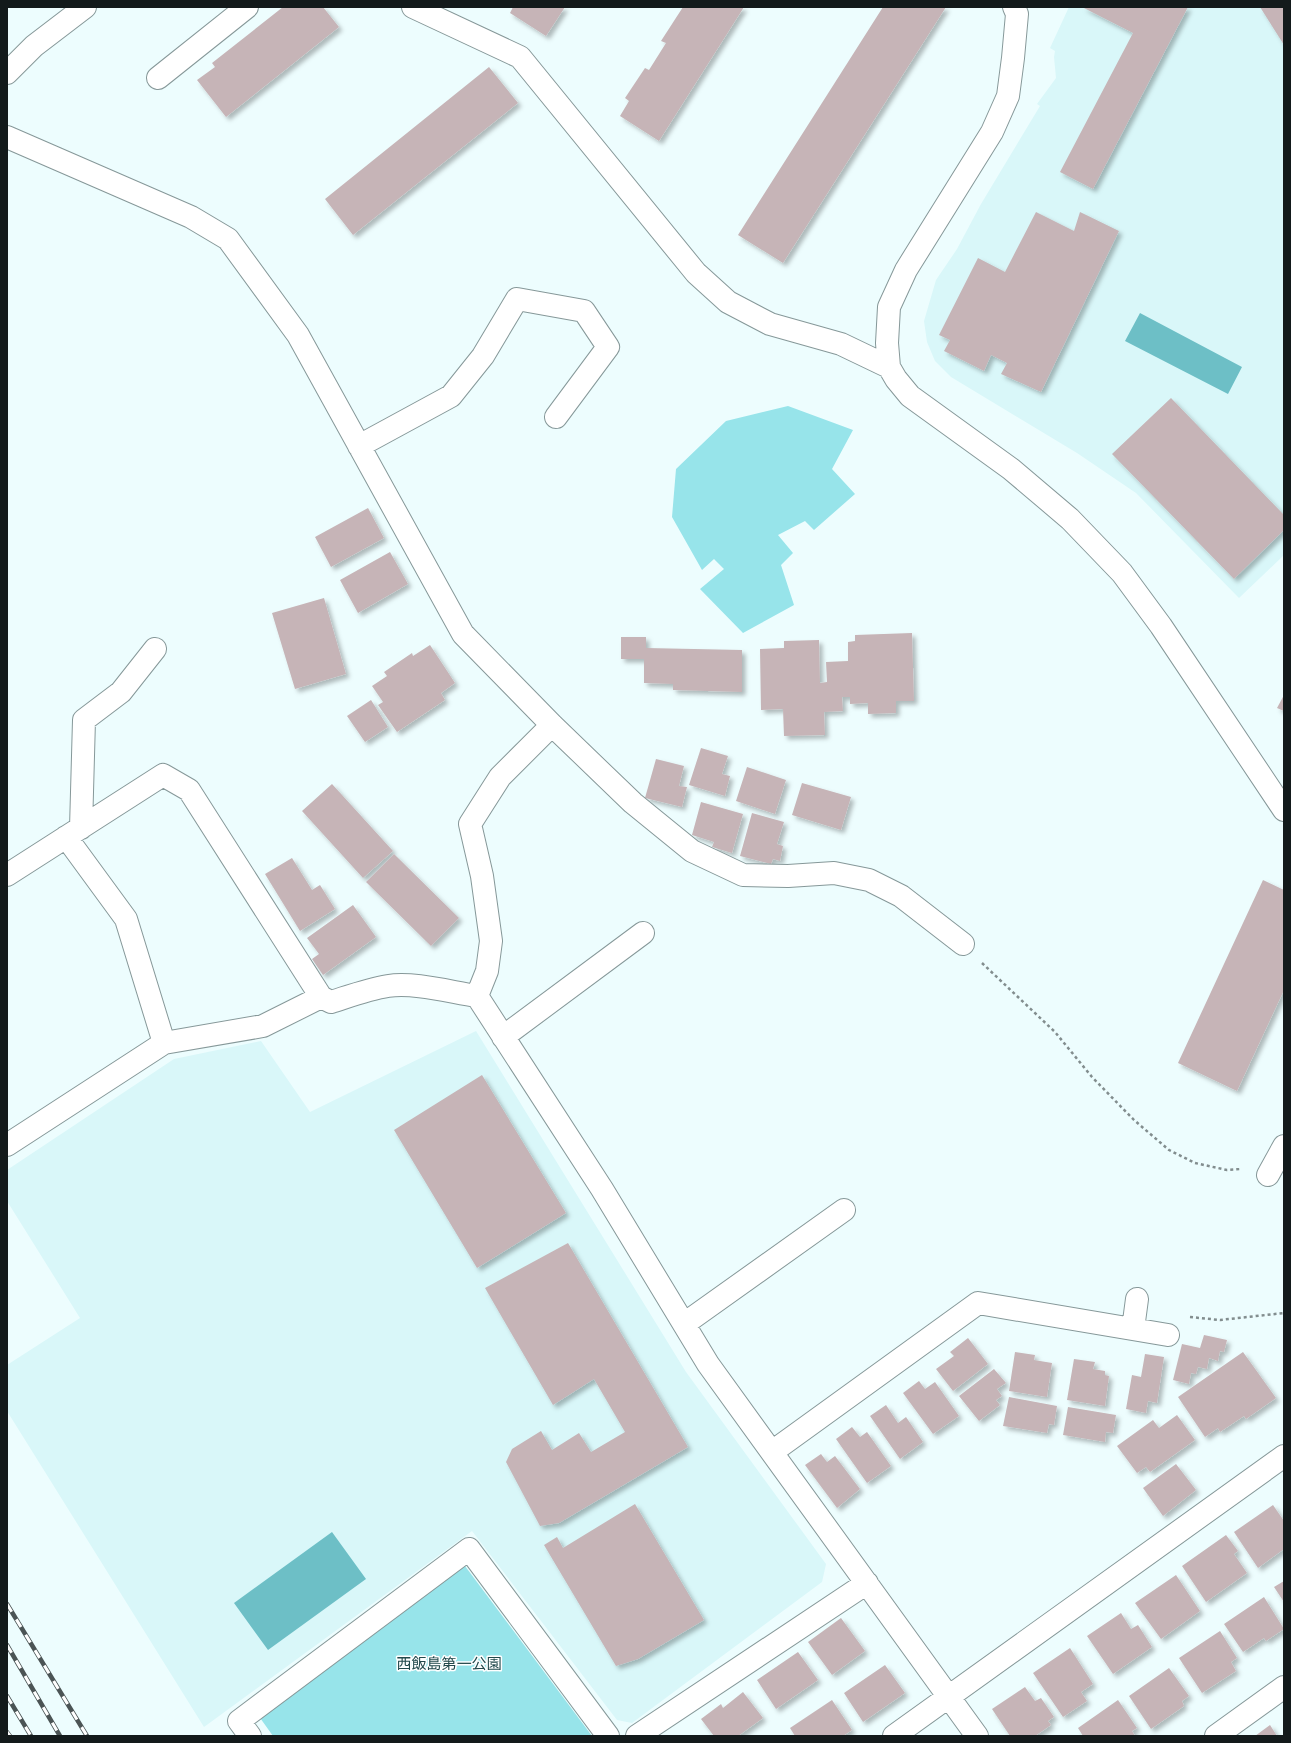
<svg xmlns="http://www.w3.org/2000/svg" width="1291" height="1743" font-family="'Exo 2','Noto Sans JP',sans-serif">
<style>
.built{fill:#d9f7f9}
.green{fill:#97e4ea}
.water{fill:#6dbfc6}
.building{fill:#c6b4b7;filter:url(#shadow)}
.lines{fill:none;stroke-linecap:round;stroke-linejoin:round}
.minor-casing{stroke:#869899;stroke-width:24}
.path{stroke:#828d8e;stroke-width:2.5;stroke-dasharray:3 3;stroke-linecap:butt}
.minor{stroke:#fff;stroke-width:22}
.rail-casing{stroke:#4b5455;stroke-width:4.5}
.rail{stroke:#fff;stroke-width:3;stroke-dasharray:9;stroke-linecap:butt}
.labels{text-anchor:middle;stroke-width:3;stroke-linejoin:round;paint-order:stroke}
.park-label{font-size:15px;fill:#22494c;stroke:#fff}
</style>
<defs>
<filter id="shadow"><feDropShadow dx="3.5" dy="3.5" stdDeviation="2" flood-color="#0004"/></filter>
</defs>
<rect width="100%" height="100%" fill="#edfdfe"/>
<path class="built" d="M1069,7H1284V555L1239,598L1136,493L1077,453L951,377L935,361L927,342L924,321L936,280L957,249L981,204L1040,106L1037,104L1056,78L1054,57L1055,51L1050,48Z
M476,1031L686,1372L826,1564L822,1582L632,1723L617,1720L472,1531L204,1727L7,1411V1365L80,1318L7,1201V1170L174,1059L261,1041L310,1112Z"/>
<path class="green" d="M788,406L853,430L832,469L855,494L814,530L805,521L778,535L793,553L781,565L794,605L743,633L700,589L724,569L714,559L702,570L672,517L676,469L726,421Z
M465,1566L592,1736H273L258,1715Z"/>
<path class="water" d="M1140,313L1242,367L1228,394L1125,341Z
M332,1532L366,1579L268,1650L234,1603Z"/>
<path class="building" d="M283,7H323L339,27L226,117L197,80L215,67L212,63Z
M513,7H565L546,36L510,13Z
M683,7H744L659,141L620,116L629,101L625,98L645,68L649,70L666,43L661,41Z
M883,7H946L783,263L738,235Z
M1082,7H1188L1093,189L1060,172L1133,33Z
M1260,7H1284V45Z
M489,67L518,103L353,235L325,199Z
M1036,212L1074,231L1080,212L1119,231L1041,392L1001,374L1007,363L991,355L984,371L944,351L950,340L939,335L978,258L1005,272Z
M1171,398L1284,515V530L1234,579L1112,454Z
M368,508L384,538L331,567L315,537Z
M390,552L408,584L358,613L340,580Z
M324,598L346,674L295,689L272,613Z
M912,633L914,701H896V713L868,714V703L850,704V697H842L843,711L824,712L825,735L784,736L783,709L761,710L760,649L784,648V641L819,640L820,683L827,682L826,662L848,661V642L855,641V635Z
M621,637H646V648L742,650V692L673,690V684L644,683V659H621Z
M430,645L455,683L441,693L445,700L397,732L378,705L383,702L372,686L387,676L384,672L412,653L413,656Z
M1284,695V711L1277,708Z
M371,700L388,727L365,742L347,716Z
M701,748L728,756L722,774L730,776L725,796L689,785Z
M656,759L684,766L679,786L687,787L682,807L645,798Z
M747,767L786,780L775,814L736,801Z
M802,783L851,797L841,830L792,815Z
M332,784L393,851L363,878L302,811Z
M701,802L743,814L732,853L712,847L714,842L692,835Z
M752,813L784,822L777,844L783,846L780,861L773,859L771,864L740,856Z
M394,854L459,918L431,946L366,882Z
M292,858L312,890L320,885L335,909L300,931L265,874Z
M1263,880L1284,890V990L1237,1091L1178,1063Z
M353,905L376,937L323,975L312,959L319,954L307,938Z
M482,1075L566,1213L477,1268L394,1130Z
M568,1243L688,1447L559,1523L540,1526L506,1462L512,1449L541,1431L552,1450L579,1433L591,1452L625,1432L594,1379L553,1405L485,1288Z
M1204,1335L1227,1340L1224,1352L1220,1351L1218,1361L1209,1358L1207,1369L1198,1367L1196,1374L1191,1373L1189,1384L1173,1380L1182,1344L1200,1348Z
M968,1338L988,1364L953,1391L936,1369L954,1356L950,1352Z
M1015,1352L1035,1355L1034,1360L1052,1363L1047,1397L1009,1391Z
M1243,1352L1276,1398L1246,1419L1244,1416L1220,1432L1218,1428L1205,1437L1178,1397Z
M1145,1354L1164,1357L1157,1403L1148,1401L1146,1413L1126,1409L1132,1375L1141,1377Z
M1074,1359L1095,1362L1093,1369L1105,1371V1375L1109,1376L1105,1406L1067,1400Z
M994,1369L1006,1383L997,1389L1002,1396L996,1400L1000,1405L979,1421L959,1396Z
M919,1381L925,1389L935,1382L959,1416L933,1434L903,1393Z
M1009,1397L1057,1406L1054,1425L1049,1424L1047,1433L1003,1426Z
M886,1405L898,1423L906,1417L923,1442L900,1459L870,1416Z
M1068,1407L1116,1415L1113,1433L1106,1432L1105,1442L1063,1435Z
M1177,1415L1195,1440L1150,1472L1146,1467L1137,1473L1117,1446L1153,1420L1159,1428Z
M852,1427L860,1437L867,1432L891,1466L867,1483L836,1439Z
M821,1454L827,1462L835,1456L860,1489L837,1508L805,1465Z
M1176,1464L1196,1490L1163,1516L1143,1488Z
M635,1504L704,1620L638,1659L616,1666L544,1545L557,1537L563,1548Z
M1273,1505L1284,1521V1549L1258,1568L1234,1532Z
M1226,1535L1238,1551L1234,1554L1247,1573L1206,1602L1182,1566Z
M1176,1575L1200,1611L1161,1639L1135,1603Z
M1284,1581V1602L1274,1587Z
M1264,1597L1284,1629L1266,1641L1264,1638L1243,1652L1224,1624Z
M1121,1613L1131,1629L1138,1625L1152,1647L1113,1674L1087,1636Z
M841,1618L865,1651L832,1675L808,1642Z
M1220,1631L1237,1658L1231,1662L1236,1671L1202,1693L1179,1658Z
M1070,1648L1093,1684L1081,1692L1087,1701L1063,1717L1033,1673Z
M798,1652L818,1680L776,1709L757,1680Z
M885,1665L905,1693L863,1722L844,1693Z
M1169,1668L1189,1696L1182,1701L1184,1706L1151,1729L1129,1696Z
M1025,1687L1035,1701L1041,1698L1054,1717L1048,1721L1051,1725L1035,1736H1010L992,1709Z
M743,1692L763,1718L738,1736H714L701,1719L721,1704L723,1708Z
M832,1700L852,1730L843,1736H795L790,1728Z
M1118,1700L1137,1728L1132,1731L1135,1736H1083L1078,1728Z
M1270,1725L1277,1736H1255Z"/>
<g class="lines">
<defs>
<path id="minor" d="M413,7L520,57L696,273L728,302L770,324L841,344L889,367
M1014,7L1017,14L1013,58L1008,96L992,132L906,270L889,307L887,343L889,367L896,379L910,396L1011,469L1070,519L1122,573L1161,626L1284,810
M7,73L34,46L85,7
M158,78L247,7
M7,137L191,217L228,239L298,335L463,634L552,725L633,803L692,851L743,875L788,876L834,873L869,880L901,896L963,944
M359,446L451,396L483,356L517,299L584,311L608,347L556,417
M81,828L84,720L121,692L155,649
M66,837L126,919L164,1043
M7,875L163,775L189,790L321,997L331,1002C350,996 369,989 388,986C414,982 450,992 477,996L602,1189L708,1364L977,1736
M477,996L487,971L491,941L482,876L470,824L500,777L552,725
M503,1037L643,933
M7,1145L164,1043L263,1026L321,997
M1268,1175L1284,1146
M684,1324L844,1210
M1133,1329L1137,1299
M772,1452L978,1303L1168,1335
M250,1736L239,1721L469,1549L608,1736
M637,1736L867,1583
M894,1736L1284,1456
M1216,1736L1284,1687"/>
</defs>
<use href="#minor" class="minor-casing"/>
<path class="path" d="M982,963L1055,1032L1092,1077L1134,1120L1169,1150L1195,1163L1227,1170L1241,1169
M1190,1317L1220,1320L1284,1313"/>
<use href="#minor" class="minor"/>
<defs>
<path id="rail" d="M7,1604L87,1736
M7,1645L60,1736
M7,1696L31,1736
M7,1732L10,1736"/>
</defs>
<use href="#rail" class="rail-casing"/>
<use href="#rail" class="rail"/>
</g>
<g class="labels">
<g class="park-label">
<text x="449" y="1669">西飯島第一公園</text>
</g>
</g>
<rect width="1291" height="1743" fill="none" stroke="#131a1b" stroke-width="16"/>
</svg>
